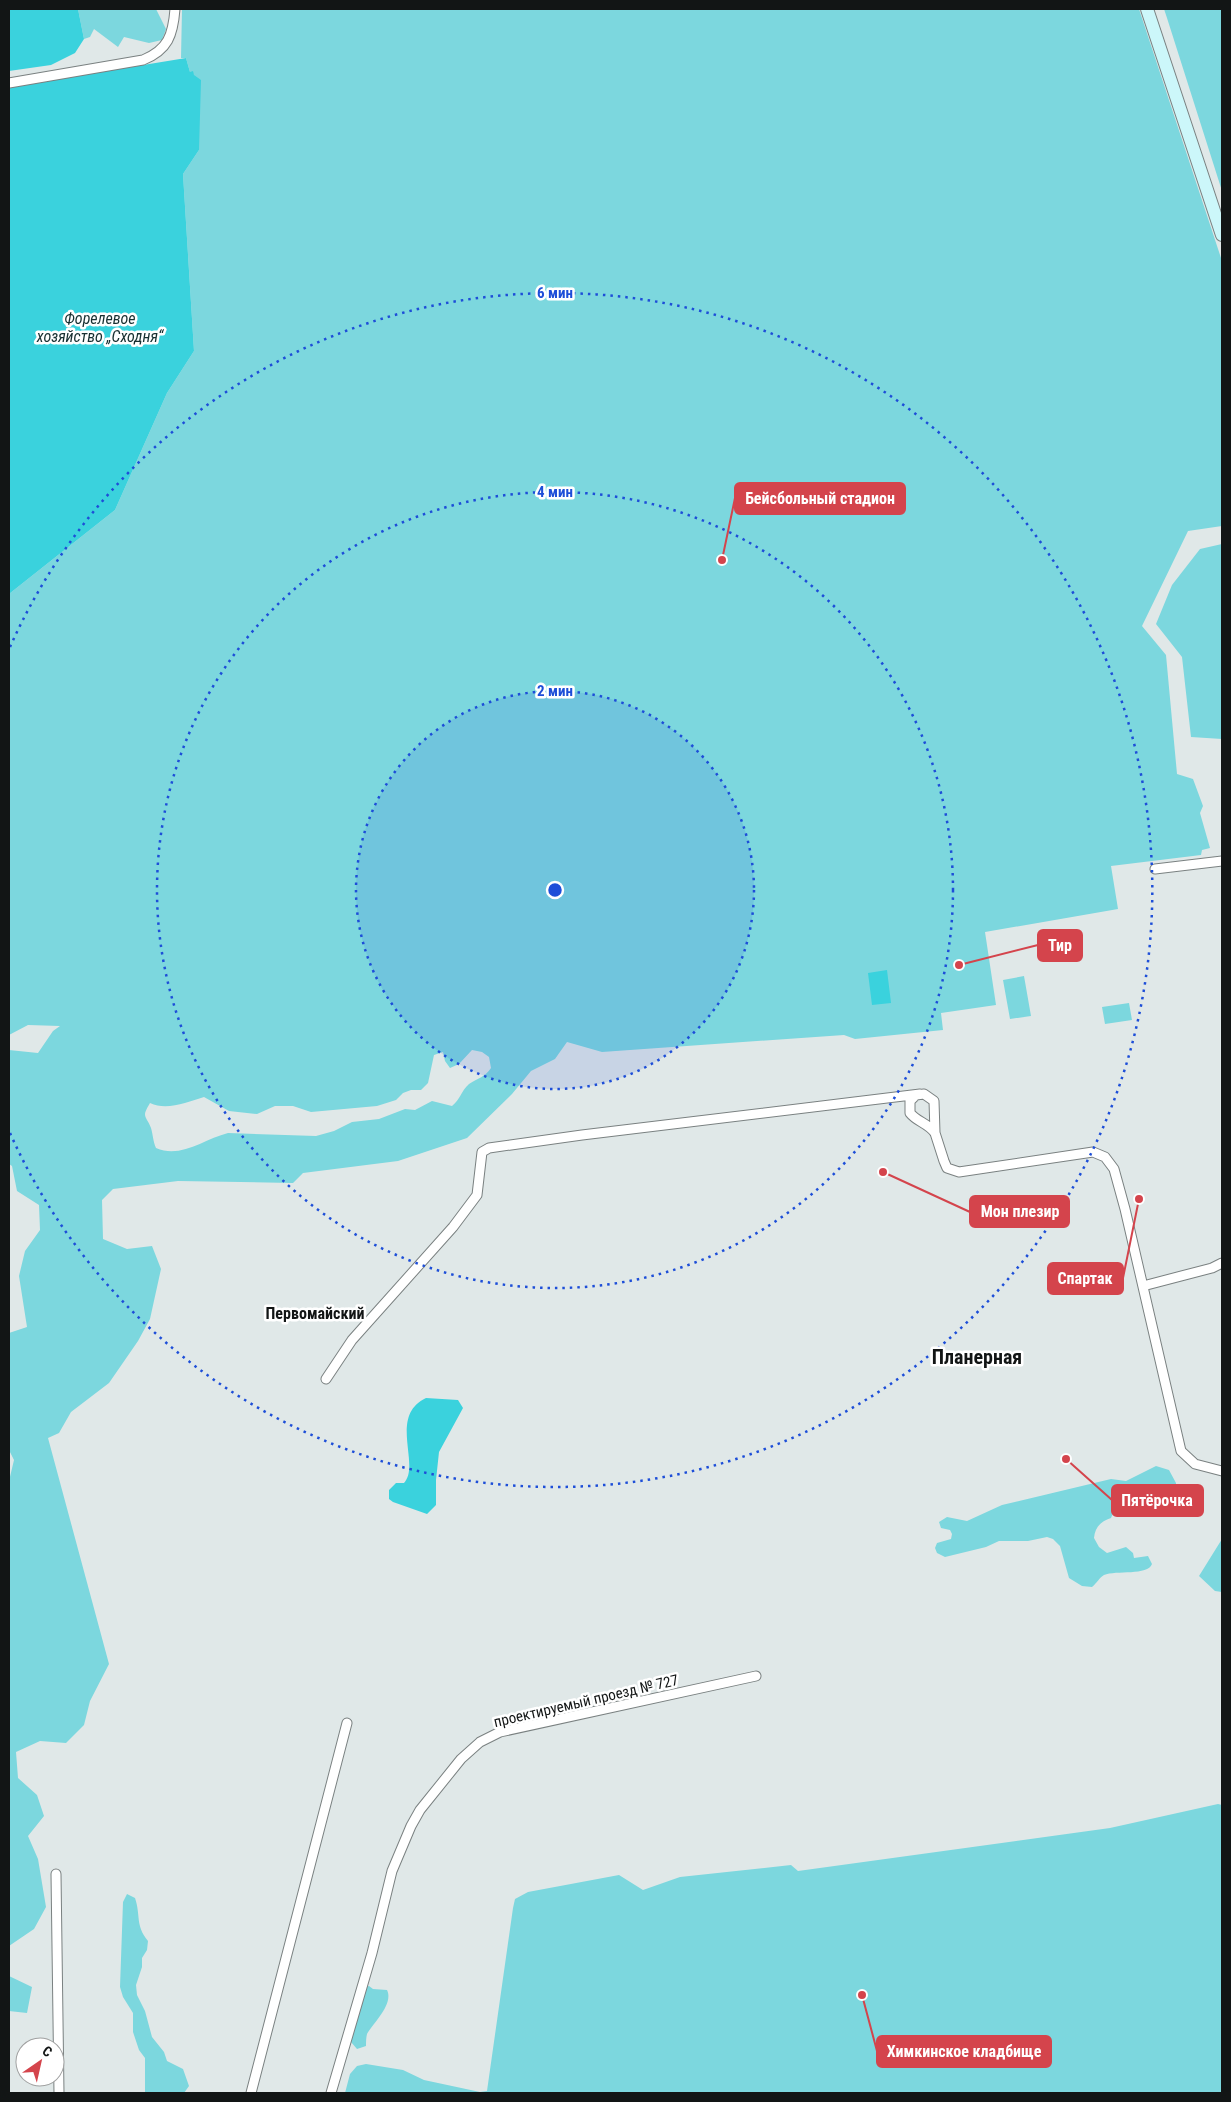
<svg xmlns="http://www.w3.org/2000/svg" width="1231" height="2102" font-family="'Roboto Condensed',sans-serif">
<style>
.green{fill:#7cd7de;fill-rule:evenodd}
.water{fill:#3ad2dd}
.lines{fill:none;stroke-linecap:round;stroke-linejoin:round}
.street-casing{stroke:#7a8181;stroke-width:11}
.secondary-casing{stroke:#7a8181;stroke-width:14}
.street{stroke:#fff;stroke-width:9}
.secondary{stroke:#ccf7fa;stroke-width:12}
.ring{fill:none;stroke:#1d4ed8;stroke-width:2.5;stroke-dasharray:2.5 5}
.labels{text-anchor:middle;stroke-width:5;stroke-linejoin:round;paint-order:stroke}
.street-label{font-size:15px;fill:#121515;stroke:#fff}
.water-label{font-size:16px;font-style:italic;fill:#172f31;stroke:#fff}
.neighbourhood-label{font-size:16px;font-weight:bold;fill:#121515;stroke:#fff}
.district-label{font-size:20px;font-weight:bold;fill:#121515;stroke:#fff}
.centre{fill:#1d4ed8;stroke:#fff;stroke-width:2.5}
.ring-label{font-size:15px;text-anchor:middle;font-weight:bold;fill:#1d4ed8;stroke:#fff;stroke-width:5;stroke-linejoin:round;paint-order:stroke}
.leader{fill:none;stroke:#d4444c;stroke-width:2}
.callout-dot{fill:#d4444c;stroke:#fff;stroke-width:2}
.callout{fill:#d4444c;stroke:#d4444c;stroke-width:2}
.callout-label{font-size:16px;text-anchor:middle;font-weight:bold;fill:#fff}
</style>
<rect width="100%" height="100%" fill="#e0e8e8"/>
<path class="green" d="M78,9H156L166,29L162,40L149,43L124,37L118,47L94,29L90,37L84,39Z
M182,9H1139L1222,261V526L1188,531L1142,626L1166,655L1177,774L1193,779L1203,806L1200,813L1210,848L1202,850L1201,855L1111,866L1118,909L985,932L996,1005L941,1013L943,1030L855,1039L844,1035L602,1052L567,1042L555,1059L531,1071L512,1094L467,1138L398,1161L303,1173L293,1183L178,1181L113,1189L102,1200L103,1239L127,1249L152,1246L161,1269L150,1319L138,1341L109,1383L71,1412L59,1433L48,1438L109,1664L90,1701L84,1725L66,1743L40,1741L16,1752L18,1778L37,1795L44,1816L28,1836L38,1859L46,1907L34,1929L9,1946V1481L14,1460L9,1450V1333L27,1327L19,1276L25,1251L40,1230L39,1205L17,1191L12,1166L9,1164V1050L38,1053L53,1031L60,1026L28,1025L9,1035V594L115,510L167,393L194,351L183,174L199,150L194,75L190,72L186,58H181ZM472,1050L482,1052L489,1057L491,1068C485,1077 478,1078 469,1084C461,1091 460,1100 452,1106L432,1101L415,1110L405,1109L379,1119L352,1122L334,1131L316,1136L228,1133C204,1139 181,1159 156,1148C153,1141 153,1135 151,1128C146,1115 141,1118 150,1103C167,1111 187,1102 204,1097L229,1111L257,1114L275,1106H293L311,1112L377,1106L396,1100L403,1093L411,1090H421L428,1083L434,1055L443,1052L445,1061L450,1068L459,1064Z
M1164,9H1222V191L1167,18Z
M1222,544V739L1191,737L1182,657L1156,624L1172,585L1200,549Z
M1024,976L1031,1016L1010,1019L1003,980Z
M1129,1003L1132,1020L1105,1024L1102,1007Z
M1156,1466L1169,1470L1176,1483V1493C1159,1508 1139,1488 1120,1495L1111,1518C1101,1521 1095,1527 1094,1538L1099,1547L1107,1553L1126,1547L1133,1553L1134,1558L1148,1556L1152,1564C1148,1576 1116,1570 1104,1575C1099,1578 1097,1583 1092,1587L1082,1586L1069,1578L1060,1546L1053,1539L1047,1537L1028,1541H999L986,1547L945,1557L937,1553L935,1548L937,1543L951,1539L952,1534L950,1530L941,1528L939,1522L947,1517L967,1521L1002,1505L1111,1479L1126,1481Z
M1222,1539V1592L1215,1591L1199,1576Z
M1218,1804L1222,1805V2093H345L350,2074L357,2066L366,2064L403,2070L424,2080L480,2092L487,2091L513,1908L515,1899L528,1892L619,1875L643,1890L680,1877L791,1865L798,1871L1110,1828Z
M127,1894L135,1898C141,1916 135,1925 148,1941L147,1950L142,1958V1967L136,1985L137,1995L145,2011L152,2037L164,2052L167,2061L183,2069L189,2086L184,2093H145V2058L139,2050L133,2032V2013L123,1997L120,1987L123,1902Z
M9,1976L32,1987L27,2013L9,2011Z
M369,1986L373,1989L387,1990C394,2004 373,2023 367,2034C366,2038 366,2042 366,2046L357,2049L351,2042L365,1987Z"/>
<path class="water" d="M9,9H78L84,39L75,53L51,65L9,71Z
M186,58L190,72L193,71L194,75L201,80L199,150L183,174L194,351L167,393L115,510L9,594V87Z
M887,970L891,1003L872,1005L868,973Z
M426,1398L458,1400L463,1408L439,1452L436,1480V1505L427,1514L393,1502L389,1499V1490L396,1483H404C421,1465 388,1416 426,1398Z"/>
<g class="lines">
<defs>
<path id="street" d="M9,83L143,60C168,50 173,35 175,9
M1155,869L1222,861
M935,1133C928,1123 917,1122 910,1113V1101L916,1095L924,1094L934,1101L935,1133L944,1161L947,1168L959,1172L1093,1152L1105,1157L1114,1169L1125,1209L1181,1451L1195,1464L1222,1471
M1143,1286L1212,1268L1222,1263
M326,1379L352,1340L453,1227L477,1195L482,1152L489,1148L582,1135L920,1094
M56,1874L59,2093
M251,2093L347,1723
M331,2093L372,1953L392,1871L411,1826L420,1810L461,1759L480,1742L500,1732L756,1676"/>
<path id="secondary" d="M1147,9L1222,235"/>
</defs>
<use href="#street" class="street-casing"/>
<use href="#secondary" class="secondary-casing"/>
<use href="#street" class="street"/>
<use href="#secondary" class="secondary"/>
</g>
<circle cx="555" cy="890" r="199" fill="#1d4ed8" fill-opacity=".12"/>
<g class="ring">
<circle cx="555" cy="890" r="199"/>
<circle cx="555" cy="890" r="398"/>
<path d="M10 647A597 597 0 1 1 10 1133"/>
</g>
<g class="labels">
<g class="street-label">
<text transform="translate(586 1701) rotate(-13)" y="5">проектируемый проезд № 727</text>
</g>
<g class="water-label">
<text x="100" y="324">Форелевое<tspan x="100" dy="18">хозяйство „Сходня“</tspan></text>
</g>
<g class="neighbourhood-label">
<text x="315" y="1319">Первомайский</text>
</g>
<g class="district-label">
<text x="977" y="1364">Планерная</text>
</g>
</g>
<circle cx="555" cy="890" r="8" class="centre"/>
<g class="ring-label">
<text x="555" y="298">6 мин</text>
<text x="555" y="497">4 мин</text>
<text x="555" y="696">2 мин</text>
</g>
<path class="leader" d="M722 560L735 498M959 965L1038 945M883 1172L970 1212M1139 1199L1123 1278M1066 1459L1112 1500M862 1995L877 2051"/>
<g class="callout-dot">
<circle cx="722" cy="560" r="5"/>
<circle cx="959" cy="965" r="5"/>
<circle cx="883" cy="1172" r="5"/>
<circle cx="1139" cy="1199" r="5"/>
<circle cx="1066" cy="1459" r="5"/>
<circle cx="862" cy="1995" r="5"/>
</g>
<g class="callout">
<rect x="735" y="483" width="170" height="31" rx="5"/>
<rect x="1038" y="930" width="44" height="31" rx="5"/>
<rect x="970" y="1196" width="99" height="31" rx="5"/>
<rect x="1048" y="1263" width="75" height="31" rx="5"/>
<rect x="1112" y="1485" width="91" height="31" rx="5"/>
<rect x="877" y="2036" width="174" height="31" rx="5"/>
</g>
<g class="callout-label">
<text x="820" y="504">Бейсбольный стадион</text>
<text x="1060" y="951">Тир</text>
<text x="1020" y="1217">Мон плезир</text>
<text x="1085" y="1284">Спартак</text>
<text x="1157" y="1506">Пятёрочка</text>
<text x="964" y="2057">Химкинское кладбище</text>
</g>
<rect width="1231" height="2102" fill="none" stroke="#121515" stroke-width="20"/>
<g transform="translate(40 2062) rotate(34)"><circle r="24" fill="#ffffff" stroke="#a0a1a1"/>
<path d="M0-4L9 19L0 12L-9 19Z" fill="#d4444c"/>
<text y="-8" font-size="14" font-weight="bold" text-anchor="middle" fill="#121515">С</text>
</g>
</svg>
